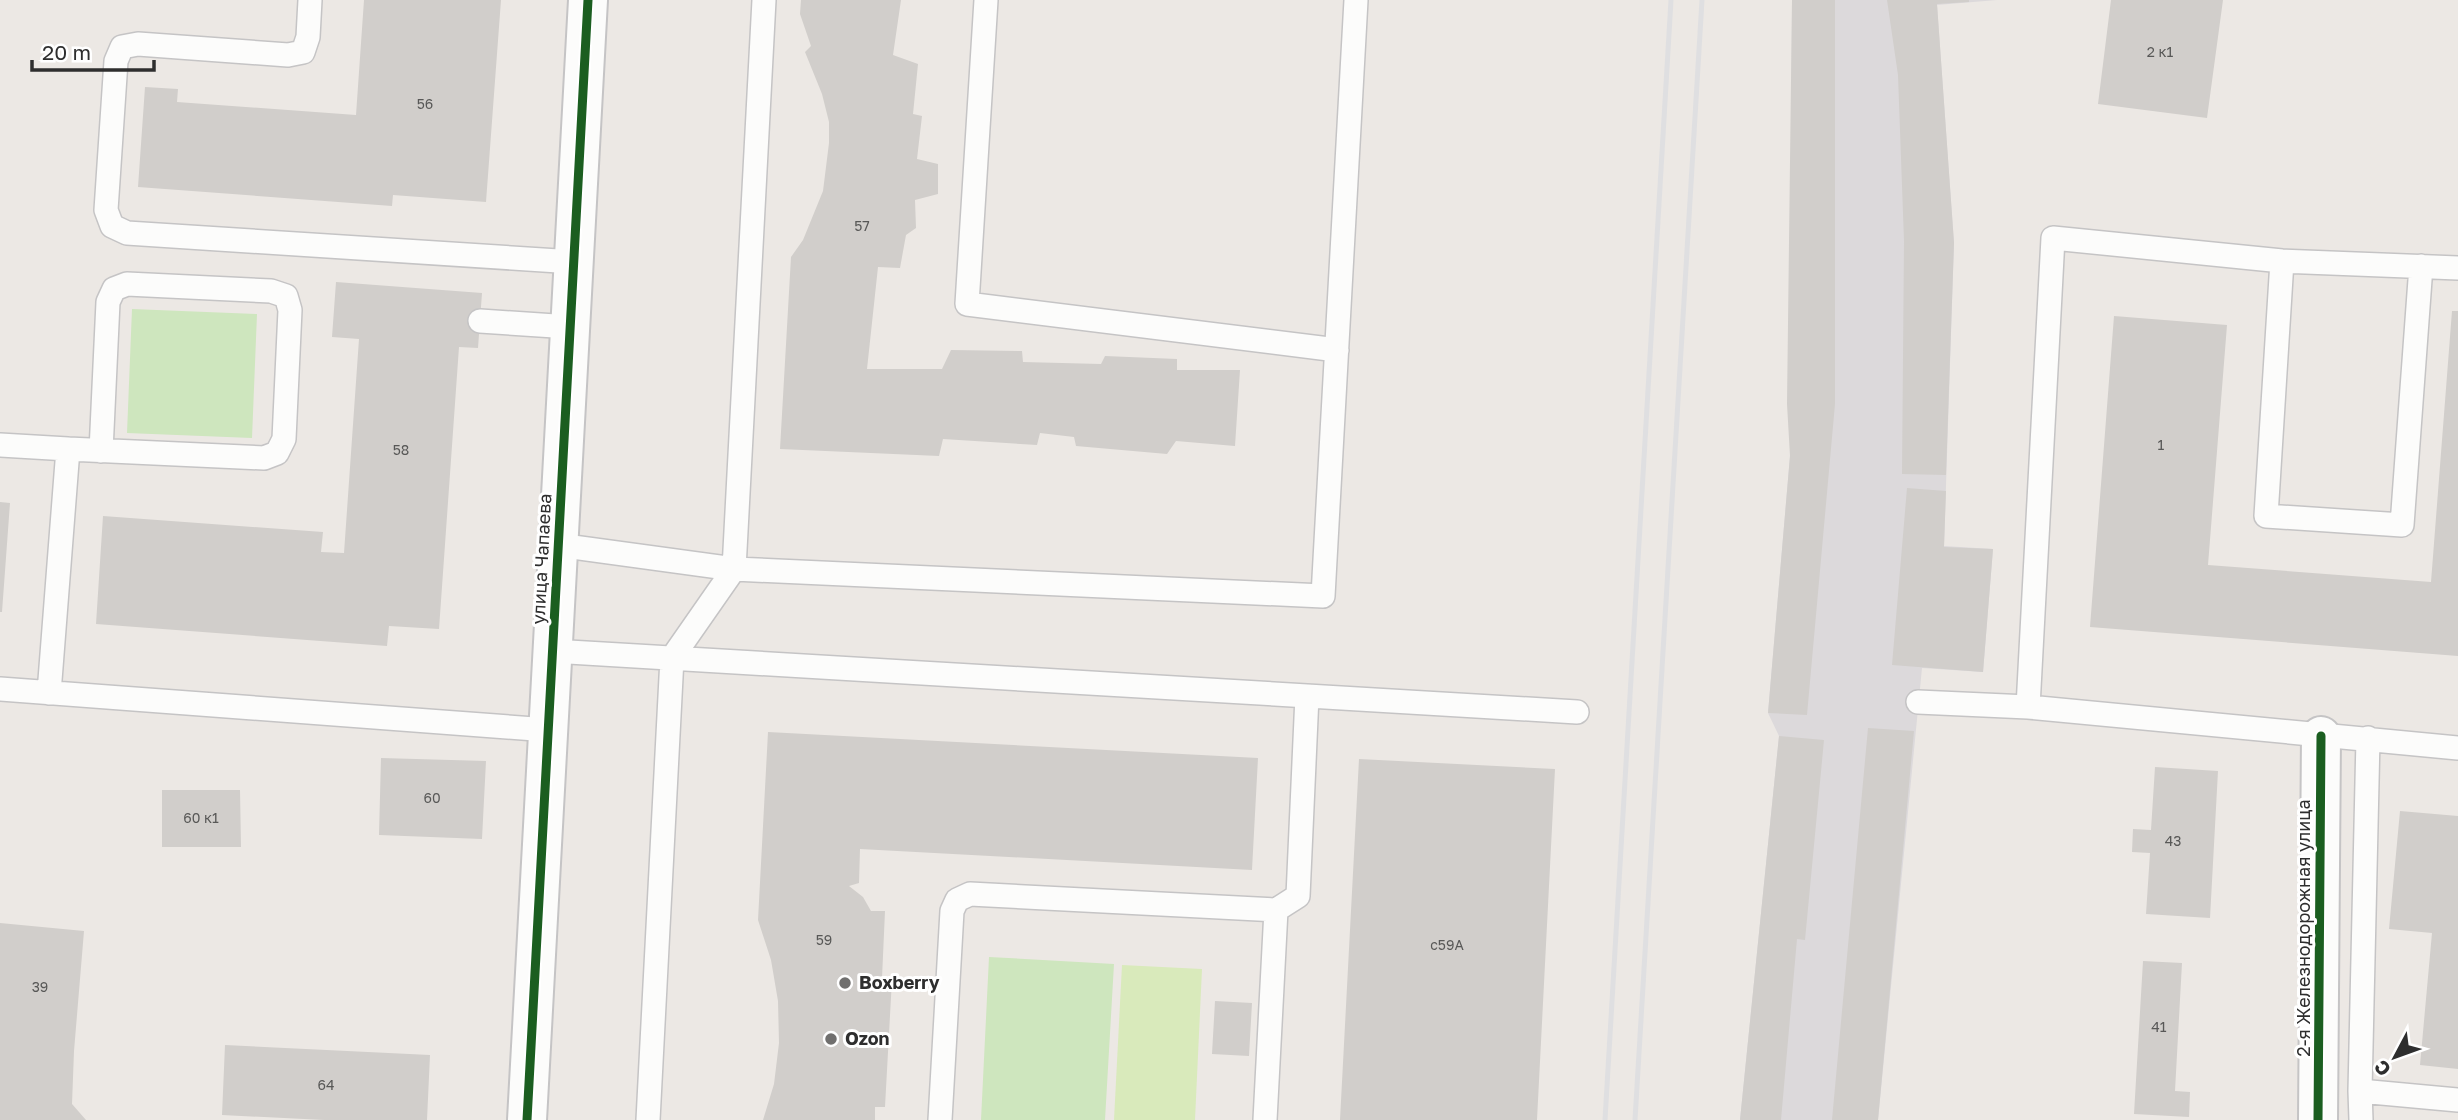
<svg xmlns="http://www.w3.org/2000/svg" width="2458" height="1120" font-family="'Golos Text',sans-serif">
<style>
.industrial{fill:#dcd9db}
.green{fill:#cee6be}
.pitch{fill:#d9eabb}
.building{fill:#d1cecb}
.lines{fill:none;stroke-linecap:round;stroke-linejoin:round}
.service-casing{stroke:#c5c4c5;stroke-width:26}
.minor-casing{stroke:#c5c4c5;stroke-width:42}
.service{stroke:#fcfcfb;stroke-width:23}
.minor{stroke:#fcfcfb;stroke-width:38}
.rail{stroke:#dfdfe1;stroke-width:5}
.cycleway-casing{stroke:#fff;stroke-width:13}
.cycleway{stroke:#1b5e20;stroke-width:9}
.poi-dot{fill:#706f6e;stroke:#fff;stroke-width:2.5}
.labels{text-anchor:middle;stroke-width:6;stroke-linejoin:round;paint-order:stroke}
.number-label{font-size:14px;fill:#585857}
.street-label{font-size:18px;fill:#2e2e2e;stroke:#fff}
.poi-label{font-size:18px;font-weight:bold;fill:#2e2e2e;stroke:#fff;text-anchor:start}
</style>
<rect width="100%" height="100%" fill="#ece8e4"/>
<path class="industrial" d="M1792,0H1997L1937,5L1954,243L1944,546L1993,549L1983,672L1922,668L1878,1120H1740L1779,736L1768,713L1790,456Z"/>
<path class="green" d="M132,309L257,314L252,438L127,433Z
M989,957L1114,964L1105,1120H981Z"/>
<path class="pitch" d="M1122,965L1202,969L1195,1120H1114Z"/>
<path class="building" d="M364,0H501L486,202L393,195L392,206L138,187L145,87L178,89L177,102L356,115Z
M801,0H901L893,55L918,64L913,114L922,116L917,159L938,164V194L915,200L916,228L906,235L900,268L878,267L867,369H942L951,350L1022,351L1023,362L1101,364L1105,356L1177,359V370H1240L1235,446L1176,441L1167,454L1076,446L1074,437L1040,433L1037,445L943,439L939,456L780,449L791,257L803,240L823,191L829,143V122L822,94L805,52L811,46L800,14Z
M1792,0H1835V404L1807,715L1768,713L1790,456L1787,404Z
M1887,0H1969V2L1937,4L1954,243L1946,475L1902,474L1904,241L1898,75Z
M2111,0H2223L2207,118L2098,104Z
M336,282L482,293L478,348L459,347L439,629L389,626L387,646L96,624L103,516L323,532L321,552L344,553L359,339L332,337Z
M2452,311H2458V656L2090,627L2114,316L2227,325L2208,565L2431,582Z
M1907,488L1946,491L1944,547L1993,549L1983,672L1892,665Z
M0,502L10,503L2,612H0Z
M1868,728L1914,731L1878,1120H1832Z
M768,732L1258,758L1252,870L860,849L859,883L849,886L863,897L871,911H885L882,978L892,979L885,1107H875V1120H763L774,1084L779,1043L778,1001L771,960L758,920Z
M1779,736L1824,740L1805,940L1797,939L1781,1120H1740Z
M381,758L486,761L482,839L379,835Z
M1359,759L1555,769L1537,1120H1340Z
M2155,767L2218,771L2210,918L2146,914L2150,853L2132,852L2133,829L2151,830Z
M162,790H240L241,847H162Z
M2400,811L2458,816V1069L2420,1065L2432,933L2389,929Z
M0,923L84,931L74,1051L72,1104L86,1120H0Z
M2143,961L2182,963L2175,1091L2190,1092L2189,1117L2134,1114Z
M1215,1001L1252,1003L1249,1056L1212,1054Z
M225,1045L430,1055L427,1120H324L222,1115Z"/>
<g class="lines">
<defs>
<path id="service" d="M310,0L308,37L303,52L288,55L138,44L122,47L116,61L106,210L112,226L127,233L574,262
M764,0L734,569L1323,596L1356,0
M986,0L967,304L1337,350
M2282,261L2266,516L2402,525L2421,266
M2458,268L2282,261L2053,238L2028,707L2458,748
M480,321L570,327
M0,445L68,449
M558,545L734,569L672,658L648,1120
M552,651L1577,712
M0,689L548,730
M49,693L68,449L264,458L277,453L284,439L290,310L286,296L271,291L127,284L114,289L108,302L101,451
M1918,702L2028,707
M2368,738L2360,1091L2458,1100
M2360,1091L2361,1120
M940,1120L952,911L957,900L970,894L1276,910
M1265,1120L1276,910L1298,896L1307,696"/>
<path id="minor" d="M527,1120L588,0
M2318,1120L2321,736"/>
</defs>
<use href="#service" class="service-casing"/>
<use href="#minor" class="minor-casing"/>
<use href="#service" class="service"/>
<use href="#minor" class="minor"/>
<path class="rail" d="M1605,1120L1671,0
M1635,1120L1702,0"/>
<defs>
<path id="cycleway" d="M527,1120L588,0
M2318,1120L2321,736"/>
</defs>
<use href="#cycleway" class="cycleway-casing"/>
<use href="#cycleway" class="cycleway"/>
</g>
<g class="poi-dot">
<circle cx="845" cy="983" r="7"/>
<circle cx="831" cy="1039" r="7"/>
</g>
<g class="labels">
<g class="number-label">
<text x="2160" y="57">2 к1</text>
<text x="425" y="109">56</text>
<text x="862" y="231">57</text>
<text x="2161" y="450">1</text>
<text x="401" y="455">58</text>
<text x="432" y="803">60</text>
<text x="201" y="823">60 к1</text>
<text x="2173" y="846">43</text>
<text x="824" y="945">59</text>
<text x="1447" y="950">с59А</text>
<text x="40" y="992">39</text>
<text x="2159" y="1032">41</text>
<text x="326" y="1090">64</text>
</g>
<g class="street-label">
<text transform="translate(542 559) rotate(-87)" y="6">улица Чапаева</text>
<text transform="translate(2304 928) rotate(-90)" y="6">2-я Железнодорожная улица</text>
</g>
<g class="poi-label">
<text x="859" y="989">Boxberry</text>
<text x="845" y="1045">Ozon</text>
</g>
</g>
<g transform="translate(2395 1057) rotate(229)" stroke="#ffffff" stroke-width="5" paint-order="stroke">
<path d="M0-5L12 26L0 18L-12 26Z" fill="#2e2e2e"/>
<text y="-10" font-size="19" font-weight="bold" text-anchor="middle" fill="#2e2e2e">С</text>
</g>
<path d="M32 60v10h122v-10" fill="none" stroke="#2e2e2e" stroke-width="3.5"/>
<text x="42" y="60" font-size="21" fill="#2e2e2e" stroke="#ffffff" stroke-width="5" paint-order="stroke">20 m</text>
</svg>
